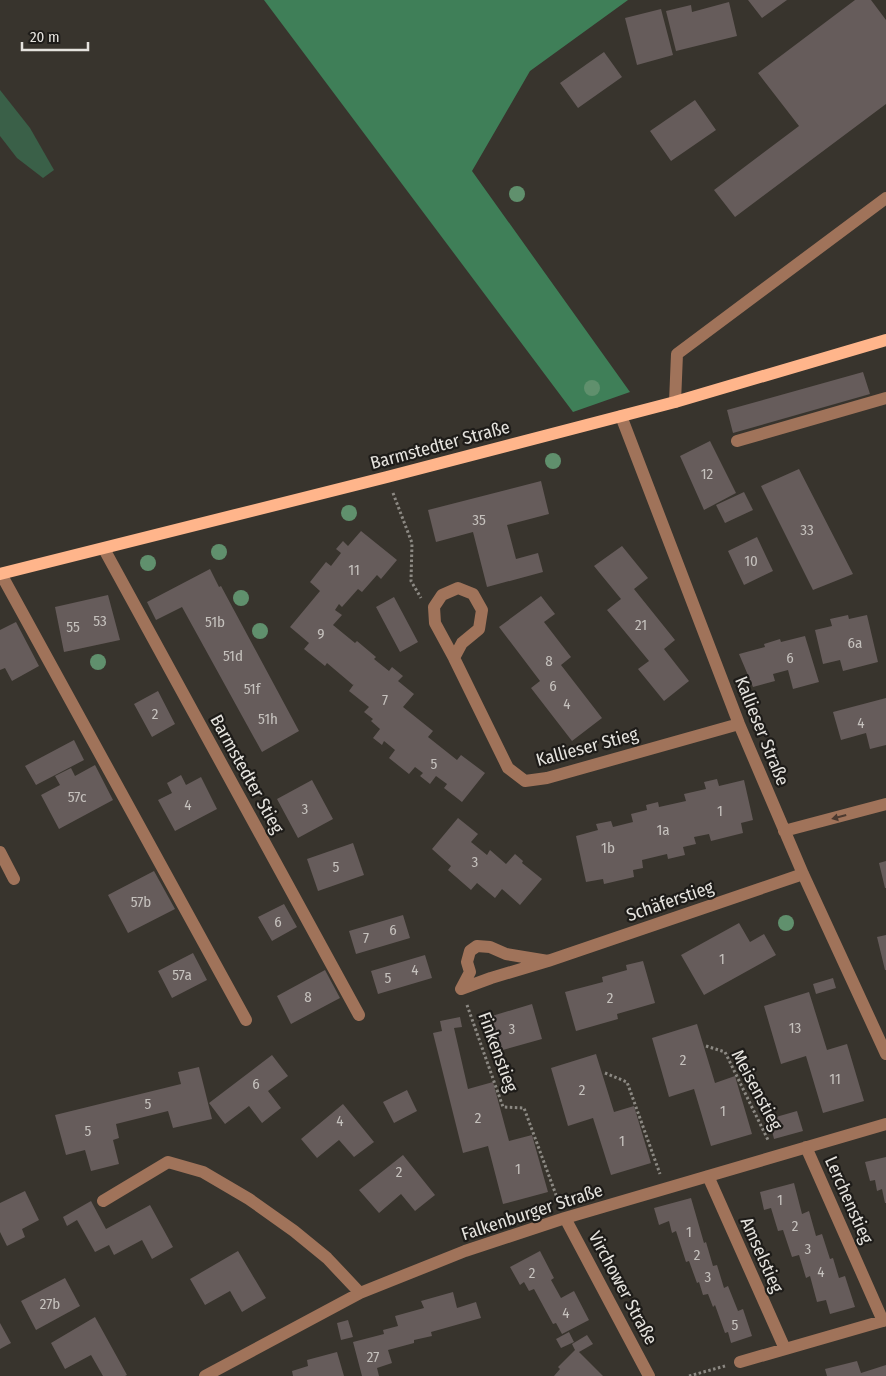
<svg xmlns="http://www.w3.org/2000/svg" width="886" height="1376" font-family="'Fira Sans Condensed',sans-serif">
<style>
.green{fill:#3a6048}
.forest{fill:#3f7f58}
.building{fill:#665c5b}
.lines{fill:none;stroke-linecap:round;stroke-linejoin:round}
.path{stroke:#8c8983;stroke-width:3;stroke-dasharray:2.5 2.5;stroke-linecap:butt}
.minor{stroke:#a0735a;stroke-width:12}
.major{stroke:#ffb58b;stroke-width:12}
.tree{fill:#60906d}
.oneway{fill:#4c3a30}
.labels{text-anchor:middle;stroke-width:4.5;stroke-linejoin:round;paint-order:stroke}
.number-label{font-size:15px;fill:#c5c1bd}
.street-label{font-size:18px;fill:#e5e3de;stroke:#1e1c19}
</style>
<rect width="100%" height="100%" fill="#38342d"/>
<path class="green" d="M0,90L30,128L54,170L43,178L17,158L0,136Z"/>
<path class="forest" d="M264,0H628L530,71L472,171L630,392L573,412Z"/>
<path class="building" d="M748,0H787L762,18Z
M855,0H871L886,20V104L735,217L714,190L799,126L758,73Z
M729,2L737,36L676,51L666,11L691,5L692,12Z
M661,9L673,55L637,65L625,18Z
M604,52L622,77L578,108L560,83Z
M695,100L716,130L671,161L650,131Z
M863,372L870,394L733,433L727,410Z
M710,441L736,493L704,510L680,456Z
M799,469L853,574L813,590L761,486Z
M541,481L549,514L507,525L516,559L538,553L543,572L487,587L473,532L436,542L428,510Z
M744,492L753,510L725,523L716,505Z
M361,531L397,560L381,579L377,575L362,592L358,589L342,607L339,604L335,610L342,615L333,625L355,643L357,641L376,657L374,659L389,671L392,667L403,676L398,681L414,694L403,707L433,731L428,737L457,760L461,755L485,773L462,802L444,788L447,784L436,776L430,784L420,776L423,773L415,767L409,774L389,758L395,750L384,741L382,745L373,738L380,729L371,721L373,719L364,712L369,707L349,691L354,684L353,685L327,663L325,666L304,649L309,643L290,627L320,591L310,582L326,562L331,566L341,553L336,549L343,541L348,546Z
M757,537L773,571L744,585L728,551Z
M622,546L648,578L634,589L675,640L664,649L689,681L664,701L638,669L649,661L607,610L621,599L594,566Z
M210,569L219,587L221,586L299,731L262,752L182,607L156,620L147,602Z
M108,595L120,640L64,652L55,607Z
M541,596L555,614L544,622L571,657L561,665L602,718L572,741L531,688L540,681L499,627Z
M394,597L418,642L400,652L376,607Z
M848,615L849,619L867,615L878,662L843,671L840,660L823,664L815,630L832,626L830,619Z
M16,622L39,666L12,681L5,668L0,670V630Z
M805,636L819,682L793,689L788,670L773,674L775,681L753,687L739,654L765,647L764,644L780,639L781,642Z
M158,691L175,724L152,737L134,704Z
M886,698V745L870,749L866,733L841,740L833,712Z
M74,740L84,760L36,785L25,766Z
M95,765L113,800L59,829L41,795L60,785L55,776L71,768L75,776Z
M181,775L186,785L201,777L217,809L175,831L158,800L172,793L167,783Z
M717,779L719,786L744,780L753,820L741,823L743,833L711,841L709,834L694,837L696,844L683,847L685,855L668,859L667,854L642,860L643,868L633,870L634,877L604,884L603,879L586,882L576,836L598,830L596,824L611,821L613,827L633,822L631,814L647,810L646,805L658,802L659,807L686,801L684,794L706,789L704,782Z
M312,780L333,819L298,838L277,799Z
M458,818L478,834L471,842L487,855L490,850L506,864L515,854L523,861L522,863L542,879L520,905L502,889L495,898L477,883L471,890L448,870L451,866L432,849Z
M353,843L364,875L318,891L307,859Z
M886,861V888H885L879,863Z
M154,871L175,909L128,933L108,895Z
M284,904L297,927L272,941L258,917Z
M403,915L410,938L356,954L349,931Z
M739,923L750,942L764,934L776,955L704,995L681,955Z
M886,935V970H885L877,937Z
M193,953L207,980L172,998L158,971Z
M425,955L432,978L378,994L371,971Z
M643,961L655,1003L617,1014L618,1019L576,1031L565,992L603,982L602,977L627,970L626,965Z
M325,970L340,998L291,1024L277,996Z
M833,978L836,988L816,994L813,984Z
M809,992L827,1050L847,1044L864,1101L823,1113L806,1056L781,1064L764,1006Z
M532,1004L542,1039L492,1053L482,1019Z
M460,1017L462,1027L454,1028L468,1089L493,1082L509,1141L532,1135L548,1192L503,1204L488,1146L463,1153L433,1033L442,1031L440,1021Z
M697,1024L715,1083L735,1076L752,1134L711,1146L694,1089L669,1097L652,1038Z
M596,1054L614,1112L634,1106L651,1163L611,1175L593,1118L568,1126L551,1068Z
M272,1055L288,1076L268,1091L281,1108L262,1123L249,1106L225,1124L209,1103Z
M199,1067L212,1119L173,1128L168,1111L116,1124L119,1138L113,1140L119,1164L91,1171L85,1150L66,1155L55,1115L181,1084L178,1072Z
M407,1090L417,1111L394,1123L383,1102Z
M343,1104L374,1142L354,1157L339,1140L317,1158L301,1139Z
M797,1111L803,1131L774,1139L769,1119Z
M403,1155L435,1195L415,1211L401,1194L379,1213L359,1190Z
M886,1157V1203H885L882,1189L877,1191L875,1180L870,1181L865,1162Z
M794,1183L802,1214L809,1211L816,1236L822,1234L830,1259L833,1258L839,1278L845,1276L855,1307L830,1314L826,1300L817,1302L810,1276L806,1278L799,1255L792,1257L783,1230L778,1231L771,1208L764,1210L760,1192Z
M25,1191L39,1220L22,1229L25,1237L7,1246L0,1232V1203Z
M691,1198L704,1243L706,1242L713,1266L717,1265L724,1288L728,1286L738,1311L743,1309L752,1336L731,1343L728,1332L725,1333L715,1305L713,1307L708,1294L703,1295L699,1282L697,1283L689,1261L686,1262L676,1231L672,1233L669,1221L659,1225L654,1208Z
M91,1201L106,1229L150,1205L173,1247L152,1259L142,1240L114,1255L109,1245L95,1252L77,1220L67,1226L63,1217Z
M238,1251L266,1298L242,1312L230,1291L205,1305L190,1279Z
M540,1251L554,1278L551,1280L561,1298L574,1291L589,1320L562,1334L556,1323L553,1324L534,1289L529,1291L524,1282L520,1285L510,1267Z
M65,1278L80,1306L36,1330L21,1301Z
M453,1292L457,1308L476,1302L481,1318L431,1332L432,1336L414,1340V1343L388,1350L392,1363L377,1368L379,1376H362L353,1342L384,1334L383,1330L398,1326L395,1316L424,1308L421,1301Z
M95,1317L127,1375L125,1376H103L91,1355L65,1369L51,1343Z
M348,1320L353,1337L341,1340L337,1323Z
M0,1323L11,1343L0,1349Z
M569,1332L574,1342L561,1348L556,1339Z
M587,1335L593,1344L579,1352L603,1376H554L560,1369L558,1367L575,1350L572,1344Z
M337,1352L344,1376H293L292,1371L308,1366L307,1360Z
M857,1361L861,1373L886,1365V1376H827L825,1369Z"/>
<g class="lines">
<path class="path" d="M393,493L412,543L411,581L421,598
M467,1005L503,1107L524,1108L559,1203
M706,1046L725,1052L768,1140
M605,1073L627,1082L660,1174
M689,1376L725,1366"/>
<path class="minor" d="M675,402L677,354L886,198
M621,416L739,724L803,874L886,1054
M737,441L886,398
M104,549L359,1015
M1,574L246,1020
M454,658L462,643L479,629L482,610L473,594L458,588L442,595L434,607L435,623L454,658L508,768L525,781L547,778L739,724
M784,831L886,804
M0,852L14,879
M548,961L491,978L461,989L470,972L467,962L470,951L477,946L490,947L506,954L548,961L803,874
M806,1147L883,1321
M708,1176L785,1349
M103,1201L168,1162L203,1172L249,1199L294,1231L327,1258L360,1293
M565,1218L649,1376
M740,1362L886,1320
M205,1376L360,1293L465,1251L565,1218L886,1124"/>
<path class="major" d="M0,574L387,477L675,402L886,340"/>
</g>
<g class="tree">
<circle cx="517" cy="194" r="8"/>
<circle cx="592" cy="388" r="8"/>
<circle cx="553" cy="461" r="8"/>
<circle cx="349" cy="513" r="8"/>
<circle cx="219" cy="552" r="8"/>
<circle cx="148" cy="563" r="8"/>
<circle cx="241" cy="598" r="8"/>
<circle cx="260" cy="631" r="8"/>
<circle cx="98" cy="662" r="8"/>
<circle cx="786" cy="923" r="8"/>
</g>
<defs><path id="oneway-solid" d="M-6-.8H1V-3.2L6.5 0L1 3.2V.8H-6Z" transform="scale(1.25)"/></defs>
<use class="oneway" href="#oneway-solid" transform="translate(839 817) rotate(165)"/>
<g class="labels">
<g class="number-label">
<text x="707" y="479">12</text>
<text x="479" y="525">35</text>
<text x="807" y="535">33</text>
<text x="751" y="566">10</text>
<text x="354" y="575">11</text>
<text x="100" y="626">53</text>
<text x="215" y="627">51b</text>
<text x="641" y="630">21</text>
<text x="73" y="632">55</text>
<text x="321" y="639">9</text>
<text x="855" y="648">6a</text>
<text x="233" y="661">51d</text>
<text x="790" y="663">6</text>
<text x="549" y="666">8</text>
<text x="553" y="691">6</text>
<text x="252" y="694">51f</text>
<text x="385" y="705">7</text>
<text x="567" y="709">4</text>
<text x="155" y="719">2</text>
<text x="268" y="724">51h</text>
<text x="861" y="728">4</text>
<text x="434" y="769">5</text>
<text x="77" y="802">57c</text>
<text x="188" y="810">4</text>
<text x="305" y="814">3</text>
<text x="720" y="816">1</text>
<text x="663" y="835">1a</text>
<text x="608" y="853">1b</text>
<text x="475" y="867">3</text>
<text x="336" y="872">5</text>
<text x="141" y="907">57b</text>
<text x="278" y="927">6</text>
<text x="393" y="935">6</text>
<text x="366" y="943">7</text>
<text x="722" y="964">1</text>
<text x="415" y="975">4</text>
<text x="182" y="980">57a</text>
<text x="388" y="983">5</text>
<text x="308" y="1002">8</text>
<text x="610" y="1003">2</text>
<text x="795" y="1033">13</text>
<text x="512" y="1034">3</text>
<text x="683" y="1065">2</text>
<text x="835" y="1084">11</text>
<text x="256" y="1089">6</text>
<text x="582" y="1095">2</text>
<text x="148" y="1109">5</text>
<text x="723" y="1116">1</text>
<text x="478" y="1123">2</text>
<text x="340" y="1126">4</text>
<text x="88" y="1136">5</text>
<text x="622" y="1146">1</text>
<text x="518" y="1174">1</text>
<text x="399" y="1177">2</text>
<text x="780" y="1205">1</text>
<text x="795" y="1231">2</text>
<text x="689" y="1237">1</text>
<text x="808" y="1254">3</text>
<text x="697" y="1260">2</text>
<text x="821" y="1277">4</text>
<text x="532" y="1278">2</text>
<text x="708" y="1282">3</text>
<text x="50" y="1309">27b</text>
<text x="566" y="1318">4</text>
<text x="735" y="1330">5</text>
<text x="373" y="1362">27</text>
</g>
<g class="street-label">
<text transform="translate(440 445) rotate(-15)" y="6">Barmstedter Straße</text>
<text transform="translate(762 731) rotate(68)" y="6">Kallieser Straße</text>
<text transform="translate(587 747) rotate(-15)" y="6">Kallieser Stieg</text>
<text transform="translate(247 774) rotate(61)" y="6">Barmstedter Stieg</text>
<text transform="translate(670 901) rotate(-19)" y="6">Schäferstieg</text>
<text transform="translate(498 1052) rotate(70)" y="6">Finkenstieg</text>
<text transform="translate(757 1090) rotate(62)" y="6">Meisenstieg</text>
<text transform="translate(849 1200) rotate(66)" y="6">Lerchenstieg</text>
<text transform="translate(532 1212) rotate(-18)" y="6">Falkenburger Straße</text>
<text transform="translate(762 1255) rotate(66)" y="6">Amselstieg</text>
<text transform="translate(623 1288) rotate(62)" y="6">Virchower Straße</text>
</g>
</g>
<path d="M22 42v8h66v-8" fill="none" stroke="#e5e3de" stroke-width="2.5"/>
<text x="30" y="42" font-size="15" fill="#e5e3de" stroke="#1e1c19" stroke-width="4" paint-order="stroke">20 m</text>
</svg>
